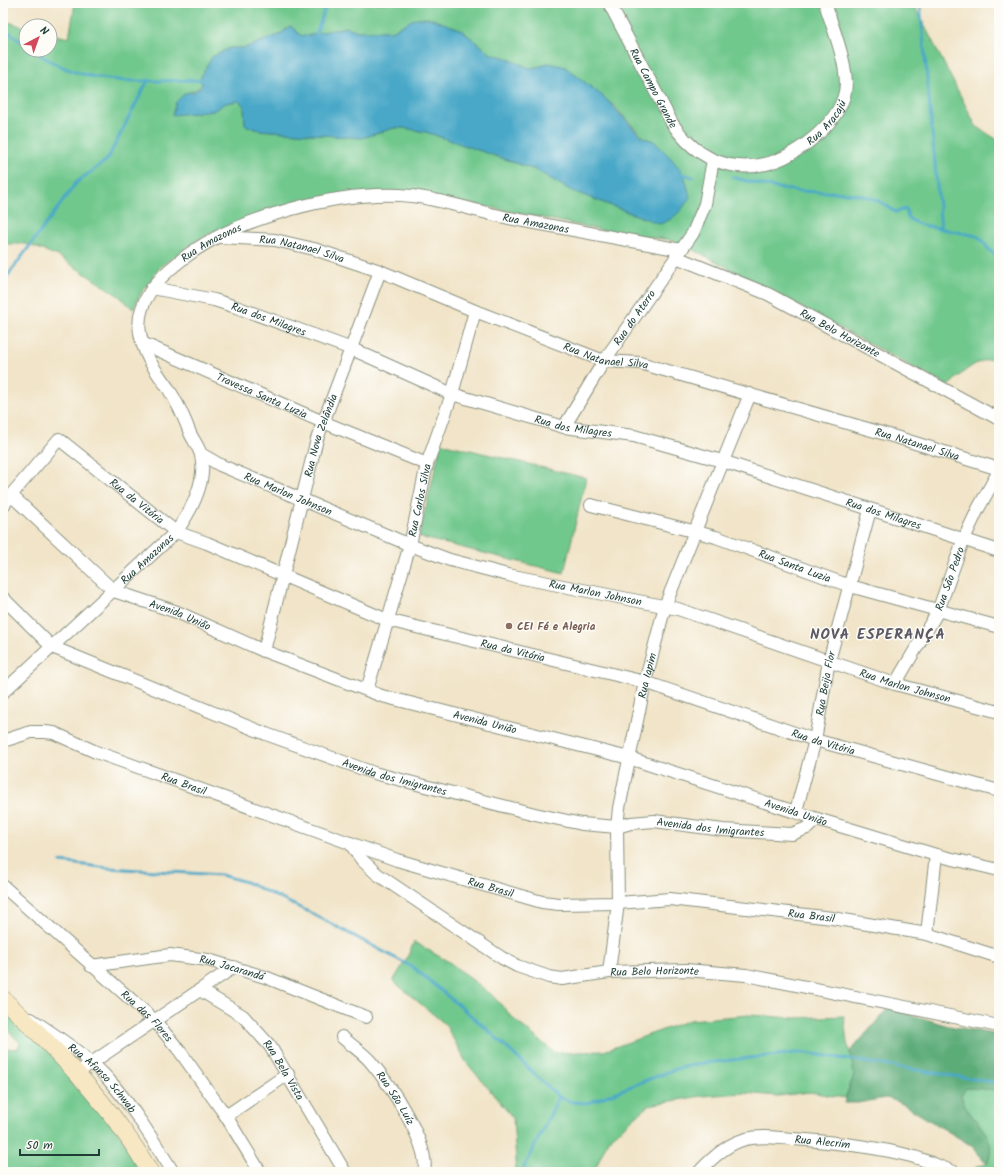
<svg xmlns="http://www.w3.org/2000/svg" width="1002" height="1175" font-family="Kalam,sans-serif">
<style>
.green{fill:#71c88d;stroke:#488260;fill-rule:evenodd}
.forest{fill:#5cac78;stroke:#3e7456}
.water{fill:#49a8c8;stroke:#34727e}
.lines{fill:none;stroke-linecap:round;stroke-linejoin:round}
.stream{stroke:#49a8c8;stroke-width:3}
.street-casing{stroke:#88907e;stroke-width:14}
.secondary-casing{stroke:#88907e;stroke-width:18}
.street{stroke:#fff;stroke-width:12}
.secondary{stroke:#f7e8c3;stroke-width:17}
.education-dot{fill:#8d6e63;stroke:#fdfcf7;stroke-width:1.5}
.labels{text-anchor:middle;stroke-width:3;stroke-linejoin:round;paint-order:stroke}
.street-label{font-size:11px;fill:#1f3d34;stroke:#fdfcf7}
.education-label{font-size:11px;font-weight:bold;fill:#785e54;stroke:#fdfcf7;text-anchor:start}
.district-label{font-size:15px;font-weight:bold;letter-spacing:1px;fill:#5c5a64;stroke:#fdfcf7}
</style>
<rect width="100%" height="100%" fill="#fdfcf7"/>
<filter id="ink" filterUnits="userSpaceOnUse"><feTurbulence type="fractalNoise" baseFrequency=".025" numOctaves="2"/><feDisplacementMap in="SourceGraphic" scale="8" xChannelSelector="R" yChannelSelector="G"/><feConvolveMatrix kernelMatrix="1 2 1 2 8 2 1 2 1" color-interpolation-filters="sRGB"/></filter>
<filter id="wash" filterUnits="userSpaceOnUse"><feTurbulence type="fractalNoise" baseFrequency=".012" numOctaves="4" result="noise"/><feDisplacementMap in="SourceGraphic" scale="16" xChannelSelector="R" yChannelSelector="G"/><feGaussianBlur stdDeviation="0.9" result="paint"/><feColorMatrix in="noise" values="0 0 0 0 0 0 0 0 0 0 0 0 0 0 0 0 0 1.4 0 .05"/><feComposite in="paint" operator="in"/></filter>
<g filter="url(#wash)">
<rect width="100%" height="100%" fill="#f1e4c8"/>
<path class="green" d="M75,3H913L976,126L999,141V358C974,360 966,370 948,386L702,254L670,240L602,230L479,205L396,193L247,220L217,230L196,241L161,266L141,293L133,309L119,296L58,256L27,244H3V20L26,28V50H50V34L69,38ZM416,18H429L460,29L491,54L504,57L529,68L542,66L548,63L565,67L613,105L644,138L654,141L680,169L686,181L646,219L570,190L536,170L426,132L403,128H394L362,138L259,130L245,125L244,106L239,101L226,103L213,111L189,114L185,93C205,91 206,73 212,57L230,48H244L279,35L290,26L300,35L305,36L347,27L357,31H392Z
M441,443L586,478L564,573L419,537Z
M414,942L449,962L492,995L516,1021L555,1053L604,1051L690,1020L749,1015L795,1018L844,1016L847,1043L853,1060L854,1075L845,1098L810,1092L778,1096L743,1093L701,1096L649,1105L608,1140L594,1172H514L516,1161L513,1118L466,1062L445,1024L393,981L406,960Z
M3,1006L85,1087L147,1172H3V1048L17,1049L20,1043L3,1025Z
M974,1087L999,1090V1172H979L975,1169L977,1166L987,1164C1002,1133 965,1120 961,1094L966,1088Z"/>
<path class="forest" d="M888,1008L949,1026L999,1035V1090L966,1088L961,1095C966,1121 1002,1132 987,1164L972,1146L899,1102L886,1098L858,1103H844L854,1075L850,1052Z"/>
<path class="water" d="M416,18H429L460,29L491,54L504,57L529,68L542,66L548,63L565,67L604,97L639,134L644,138L654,141L671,158L680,169L686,181L690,197C683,209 674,220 660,224L570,190L536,170L426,132L403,128H394L362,138L259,130L245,125L244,106L239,101L226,103L213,111L172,115L176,102L185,93L194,92L202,86L201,76L212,57L230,48H244L279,35L291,26L300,35L305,36L347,27L357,31H392Z"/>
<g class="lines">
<path class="stream" d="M920,3L941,229
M3,28L26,45
M315,37L327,3
M33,50C87,90 144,80 207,80
M679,173L693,177
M732,177C753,183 776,189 798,191C833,194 867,187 895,212L906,209L908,218L918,224L977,236C986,242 987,252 999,257
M3,282L77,182L107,160L148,80
M61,862L108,868L221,875L246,882L311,913L414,968L487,1029L559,1097L572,1102L588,1103L673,1070L696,1064L795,1053H807L999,1083
M522,1172L559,1097"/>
</g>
</g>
<g filter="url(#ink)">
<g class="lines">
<defs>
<g id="street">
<path id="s1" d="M609,3L672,123C708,176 763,179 811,140C827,127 841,112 845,92C850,69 832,26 825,3"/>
<path id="s2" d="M220,237L275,240L314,249L380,271L475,311L604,361L640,363L899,438L999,469"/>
<path id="s3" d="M676,257L768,294L999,419"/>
<path id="s4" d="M152,288L214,300L236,307L352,349L452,394L564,427L634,436L722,461L999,551"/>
<path id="s5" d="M142,343L323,422L427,464"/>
<path id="s6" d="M564,427L604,361L693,233L705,204L713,160"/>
<path id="s7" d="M201,454L220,465L410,545L450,560L508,575L678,609L895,684L999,712"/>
<path id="s8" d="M11,495L114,591L177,612L264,651L382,696L629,758L817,819L936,855L999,870"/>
<path id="s9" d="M591,505L716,537L850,586L999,627"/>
<path id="s10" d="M3,506L11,495L59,439L176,532L207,543L387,620L645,682L815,740L999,791"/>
<path id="s11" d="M3,598L52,647L266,734L374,773L535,814L582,824L617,827L631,823L654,821L723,830L792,834L807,828L817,819"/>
<path id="s12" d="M264,651L317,439L380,271"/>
<path id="s13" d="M895,684L938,611L963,541L978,509L999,471"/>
<path id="s14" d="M367,690L410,545L427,464L452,394L475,311"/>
<path id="s15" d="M3,692L176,532C191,511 207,482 201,455C199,447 193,440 190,433C184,417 177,402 168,388C155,370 144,356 140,333C135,303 158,278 180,261C235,217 342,189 412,196C445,200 477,212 509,218C566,229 624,239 681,250"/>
<path id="s16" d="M3,741L31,732H45L54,733L96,752L397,860L542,902L559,904L618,903L670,899L832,918L927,934L999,957"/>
<path id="s17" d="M796,811L815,740L829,661L870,510"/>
<path id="s18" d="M350,843L362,860L377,874L502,958L517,966L549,977L562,979L609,972L686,970L746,975L999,1026"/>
<path id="s19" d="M3,886L154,1020L179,1050L226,1116L260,1172"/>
<path d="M927,934L936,855"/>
<path id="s20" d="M91,966L170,955L208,960L265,977L366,1017"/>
<path id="s21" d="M609,972L618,903L617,827L619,808L645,682L665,606L750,394"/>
<path id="s22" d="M200,990L243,1016L270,1046L345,1172"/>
<path id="s23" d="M31,1019C54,1034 91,1059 108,1079C133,1107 153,1140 173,1172"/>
<path id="s24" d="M342,1037C351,1045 362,1052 370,1061C388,1082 431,1145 424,1172"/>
<path d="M84,1068L234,967"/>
<path d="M226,1116L288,1074"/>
<path id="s25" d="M699,1172C711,1159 728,1143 746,1139C761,1135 778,1138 794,1139C833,1142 873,1146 911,1156C926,1160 940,1167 954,1172"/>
</g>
<path id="secondary" d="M3,999C58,1051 112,1106 150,1172"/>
</defs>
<use href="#street" class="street-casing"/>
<use href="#secondary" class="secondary-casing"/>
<use href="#street" class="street"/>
<use href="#secondary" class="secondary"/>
</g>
</g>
<circle class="education-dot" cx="509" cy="626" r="4"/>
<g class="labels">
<g class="street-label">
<text dy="4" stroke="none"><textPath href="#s1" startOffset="96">Rua Campo Grande</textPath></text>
<text dy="4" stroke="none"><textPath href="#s1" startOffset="320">Rua Aracajú</textPath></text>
<text dy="4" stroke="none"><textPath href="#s15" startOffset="915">Rua Amazonas</textPath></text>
<text dy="4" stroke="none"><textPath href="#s15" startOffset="579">Rua Amazonas</textPath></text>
<text dy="4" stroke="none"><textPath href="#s2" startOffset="83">Rua Natanael Silva</textPath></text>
<text dy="4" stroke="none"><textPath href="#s6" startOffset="130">Rua do Aterro</textPath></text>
<text dy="4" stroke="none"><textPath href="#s4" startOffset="121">Rua dos Milagres</textPath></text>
<text dy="4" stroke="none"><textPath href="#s3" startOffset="181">Rua Belo Horizonte</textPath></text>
<text dy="4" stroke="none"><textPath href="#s2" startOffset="407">Rua Natanael Silva</textPath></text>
<text dy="4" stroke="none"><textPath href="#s5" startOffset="131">Travessa Santa Luzia</textPath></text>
<text dy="4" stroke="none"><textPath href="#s4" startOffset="445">Rua dos Milagres</textPath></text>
<text dy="4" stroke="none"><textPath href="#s12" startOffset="223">Rua Nova Zelândia</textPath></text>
<text dy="4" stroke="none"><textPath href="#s2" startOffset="731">Rua Natanael Silva</textPath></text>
<text dy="4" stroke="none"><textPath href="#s7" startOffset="96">Rua Marlon Johnson</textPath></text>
<text dy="4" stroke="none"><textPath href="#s14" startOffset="197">Rua Carlos Silva</textPath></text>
<text dy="4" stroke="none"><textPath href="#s10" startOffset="187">Rua da Vitória</textPath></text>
<text dy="4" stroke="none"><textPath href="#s4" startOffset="768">Rua dos Milagres</textPath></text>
<text dy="4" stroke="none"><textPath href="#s15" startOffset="196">Rua Amazonas</textPath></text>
<text dy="4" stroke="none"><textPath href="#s9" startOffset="213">Rua Santa Luzia</textPath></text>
<text dy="4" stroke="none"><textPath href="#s13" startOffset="119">Rua São Pedro</textPath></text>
<text dy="4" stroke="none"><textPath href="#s7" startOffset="420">Rua Marlon Johnson</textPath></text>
<text dy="4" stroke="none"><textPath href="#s8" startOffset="211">Avenida União</textPath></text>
<text dy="4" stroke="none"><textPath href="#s10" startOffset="595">Rua da Vitória</textPath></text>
<text dy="4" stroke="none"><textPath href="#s21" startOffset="300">Rua Iapim</textPath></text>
<text dy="4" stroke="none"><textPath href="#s17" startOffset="131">Rua Beija Flor</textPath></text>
<text dy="4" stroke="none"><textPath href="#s7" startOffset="744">Rua Marlon Johnson</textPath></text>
<text dy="4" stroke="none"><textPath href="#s8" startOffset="535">Avenida União</textPath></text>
<text dy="4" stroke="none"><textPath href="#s10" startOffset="919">Rua da Vitória</textPath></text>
<text dy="4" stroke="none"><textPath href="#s11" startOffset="436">Avenida dos Imigrantes</textPath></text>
<text dy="4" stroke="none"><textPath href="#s16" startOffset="192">Rua Brasil</textPath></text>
<text dy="4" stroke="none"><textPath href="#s8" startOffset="859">Avenida União</textPath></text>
<text dy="4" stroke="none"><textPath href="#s11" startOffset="759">Avenida dos Imigrantes</textPath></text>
<text dy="4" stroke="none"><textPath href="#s16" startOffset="516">Rua Brasil</textPath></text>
<text dy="4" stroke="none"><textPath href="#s16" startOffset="840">Rua Brasil</textPath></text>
<text dy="4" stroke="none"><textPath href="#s20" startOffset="143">Rua Jacarandá</textPath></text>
<text dy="4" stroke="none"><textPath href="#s18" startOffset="349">Rua Belo Horizonte</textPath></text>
<text dy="4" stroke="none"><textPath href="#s19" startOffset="194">Rua das Flores</textPath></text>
<text dy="4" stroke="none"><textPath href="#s22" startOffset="118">Rua Bela Vista</textPath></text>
<text dy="4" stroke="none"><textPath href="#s23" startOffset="93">Rua Afonso Schwab</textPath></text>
<text dy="4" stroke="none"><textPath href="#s24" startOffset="82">Rua São Luíz</textPath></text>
<text dy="4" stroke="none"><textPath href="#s25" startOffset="135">Rua Alecrim</textPath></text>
</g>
<g class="education-label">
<text x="517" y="630">CEI Fé e Alegria</text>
</g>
<g class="district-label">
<text x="878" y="639">NOVA ESPERANÇA</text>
</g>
</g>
<rect width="1002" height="1175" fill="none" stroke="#fdfcf7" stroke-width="16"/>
<g transform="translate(38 38) rotate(41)"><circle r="19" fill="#fdfcf7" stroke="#a4b0a9"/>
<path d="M0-3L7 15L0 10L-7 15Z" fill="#d1495b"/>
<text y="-6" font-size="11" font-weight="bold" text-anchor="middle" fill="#1f3d34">N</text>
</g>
<path d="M20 1149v6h79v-6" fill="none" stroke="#1f3d34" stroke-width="2"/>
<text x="26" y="1149" font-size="12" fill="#1f3d34" stroke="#fdfcf7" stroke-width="3" paint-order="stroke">50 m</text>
</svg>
